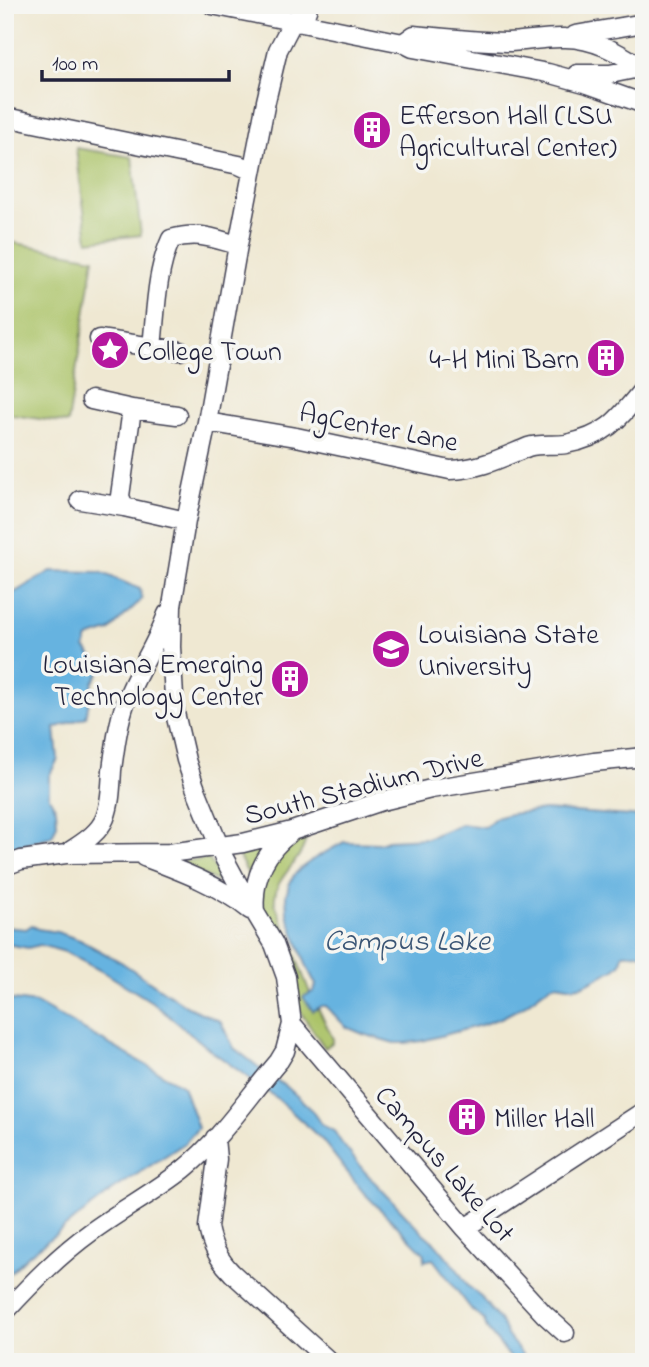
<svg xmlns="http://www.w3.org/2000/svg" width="649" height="1367" font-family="'Indie Flower',sans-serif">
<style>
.green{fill:#abc368;stroke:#667252;stroke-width:2}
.water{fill:#66b3e0;stroke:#446a8e;stroke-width:2}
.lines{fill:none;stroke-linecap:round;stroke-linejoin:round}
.minor-casing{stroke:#414052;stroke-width:21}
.minor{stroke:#fff;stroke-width:18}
.labels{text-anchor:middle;stroke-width:7;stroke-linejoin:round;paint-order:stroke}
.poi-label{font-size:28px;fill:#22223b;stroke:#f6f6f2;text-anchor:start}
.street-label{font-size:28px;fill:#22223b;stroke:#f6f6f2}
.water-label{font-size:30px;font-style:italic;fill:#3a5575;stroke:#f6f6f2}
</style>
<rect width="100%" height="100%" fill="#f6f6f2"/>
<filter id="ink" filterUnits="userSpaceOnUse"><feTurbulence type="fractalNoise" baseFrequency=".0143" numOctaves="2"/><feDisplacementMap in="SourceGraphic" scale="14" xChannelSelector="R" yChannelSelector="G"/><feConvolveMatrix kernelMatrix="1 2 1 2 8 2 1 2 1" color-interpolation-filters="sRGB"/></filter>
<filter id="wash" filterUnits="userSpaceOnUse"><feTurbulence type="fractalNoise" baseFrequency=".00686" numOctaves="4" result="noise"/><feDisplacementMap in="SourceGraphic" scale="28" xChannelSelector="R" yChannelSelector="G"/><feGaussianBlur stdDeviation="1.57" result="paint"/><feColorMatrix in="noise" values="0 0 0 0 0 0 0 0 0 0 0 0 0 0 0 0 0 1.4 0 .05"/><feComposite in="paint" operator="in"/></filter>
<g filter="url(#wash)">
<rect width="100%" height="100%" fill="#efe8d2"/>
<path class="green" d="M76,148L132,157L141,235L88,241Z
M5,241L94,258L68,423L5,414Z
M306,833C307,861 272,875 275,903L310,993L304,997L313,1011L318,1008L333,1039V1042L325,1048L301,1013L296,1002L263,910L259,885L287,841Z
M266,848L251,880L238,855Z
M209,859L223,884L175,862Z"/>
<path class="water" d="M51,571L100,572L140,589L142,599L109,631L88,638L85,648L102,668L93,682L86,717L55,728L58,759L49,776V797L56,809L57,824L52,836L5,851V598Z
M545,810L644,817V956L638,953L623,954L621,963L615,969L584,985L574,987L556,984L550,986L522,1007L503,1017L481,1025L422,1041L406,1043H394L363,1034L346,1027L326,1006H322L313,1011L303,997L314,991L316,985L307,967L287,914L286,896L289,885L294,875L301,868L315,858L344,842L380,843L388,840L427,838L461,824L485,827L495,818L510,814Z
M32,925L38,929L57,932L80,940L121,962L188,1007L220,1021L234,1048L275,1080L286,1086L309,1107L322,1125L334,1131L341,1142L365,1172L423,1233L436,1244L457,1269L468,1286L479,1295L501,1322L507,1335L528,1362H514L487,1329L484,1320L472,1310L433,1259L424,1261L425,1254L363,1192L322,1140L279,1100L213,1052L152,1002L107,974L65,952L40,945L28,948L5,944V927L26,929Z
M5,999L36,1003L183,1086L198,1128L185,1143L113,1190L29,1255L5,1278Z"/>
</g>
<g filter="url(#ink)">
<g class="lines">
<defs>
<path id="minor" d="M212,5L403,43L413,48L548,73L588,84L644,104
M575,35L644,23
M403,43L414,35C445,38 475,41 506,42C525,42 545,37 565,38C594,38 620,53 644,69
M577,74H610L644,67
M5,117L239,165L252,171
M99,339L180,351
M152,347C156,311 156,272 171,239C198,231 212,238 238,245
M91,400L132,409L177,415
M207,422L296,437L450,470C480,469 501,458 528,447C540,443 554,446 566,444C607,436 619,419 644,388
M80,500L124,507L186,521
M124,507L120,496L132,409
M66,854C80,844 98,835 105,818C111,803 111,785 112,770C115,747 118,723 126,701C137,671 157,644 167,614
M144,857C181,871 219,885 250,910
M5,866L21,860L66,854L169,853L243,843L292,831L382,801L431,789L594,762L644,757
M255,912C252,879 264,853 290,833
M292,1024L465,1228L544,1314L565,1333
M215,1138L217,1159L208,1227C211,1245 219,1260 232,1273L330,1362
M465,1228L644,1111
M5,1312C32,1283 59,1255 91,1232C121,1210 155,1192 184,1169C221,1139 248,1097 279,1061L285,1051L292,1024L286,977L274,944L238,884L224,858L195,787L186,760L175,713L171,647L172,606L186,521L207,422L238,245L266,101L278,50L293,21L307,11L308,5"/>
</defs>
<use href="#minor" class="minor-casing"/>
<use href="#minor" class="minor"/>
</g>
</g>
<defs>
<symbol id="building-disc" viewBox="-11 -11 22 22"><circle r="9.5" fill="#b5179e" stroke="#f6f6f2"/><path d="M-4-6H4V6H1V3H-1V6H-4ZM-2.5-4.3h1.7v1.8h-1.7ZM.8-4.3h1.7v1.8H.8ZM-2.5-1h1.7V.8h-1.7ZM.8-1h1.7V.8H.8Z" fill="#fff"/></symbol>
<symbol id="sight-disc" viewBox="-11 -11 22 22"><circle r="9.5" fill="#b5179e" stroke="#f6f6f2"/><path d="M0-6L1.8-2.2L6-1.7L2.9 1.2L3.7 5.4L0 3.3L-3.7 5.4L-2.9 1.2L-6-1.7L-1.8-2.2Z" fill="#fff"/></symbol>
<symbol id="university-disc" viewBox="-11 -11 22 22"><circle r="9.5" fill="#b5179e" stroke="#f6f6f2"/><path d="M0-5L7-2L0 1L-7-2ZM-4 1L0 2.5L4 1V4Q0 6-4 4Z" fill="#fff"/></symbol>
</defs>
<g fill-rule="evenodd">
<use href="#building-disc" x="350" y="108" width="44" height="44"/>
<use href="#sight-disc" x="88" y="328" width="44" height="44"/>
<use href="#building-disc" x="584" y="336" width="44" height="44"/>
<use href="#university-disc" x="369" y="627" width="44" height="44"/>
<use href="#building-disc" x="268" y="657" width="44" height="44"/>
<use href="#building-disc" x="445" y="1095" width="44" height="44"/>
</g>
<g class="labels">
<g class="poi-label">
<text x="399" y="124">Efferson Hall (LSU<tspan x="399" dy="32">Agricultural Center)</tspan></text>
<text x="137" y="360">College Town</text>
<text x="579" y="368" text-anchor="end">4-H Mini Barn</text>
<text x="418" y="643">Louisiana State<tspan x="418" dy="32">University</tspan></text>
<text x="263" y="673" text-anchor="end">Louisiana Emerging<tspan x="263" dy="32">Technology Center</tspan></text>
<text x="494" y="1127">Miller Hall</text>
</g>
<g class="street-label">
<text transform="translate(379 426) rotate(11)" y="10">AgCenter Lane</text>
<text transform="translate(363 785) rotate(-14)" y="10">South Stadium Drive</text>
<text transform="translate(446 1163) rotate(49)" y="10">Campus Lake Lot</text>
</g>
<g class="water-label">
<text x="407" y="950">Campus Lake</text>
</g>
</g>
<rect width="649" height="1367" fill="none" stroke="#f6f6f2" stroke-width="28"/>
<path d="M42 70v10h187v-10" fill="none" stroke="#22223b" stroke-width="3.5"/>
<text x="52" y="70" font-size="21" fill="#22223b" stroke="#f6f6f2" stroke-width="5" paint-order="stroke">100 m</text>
</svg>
